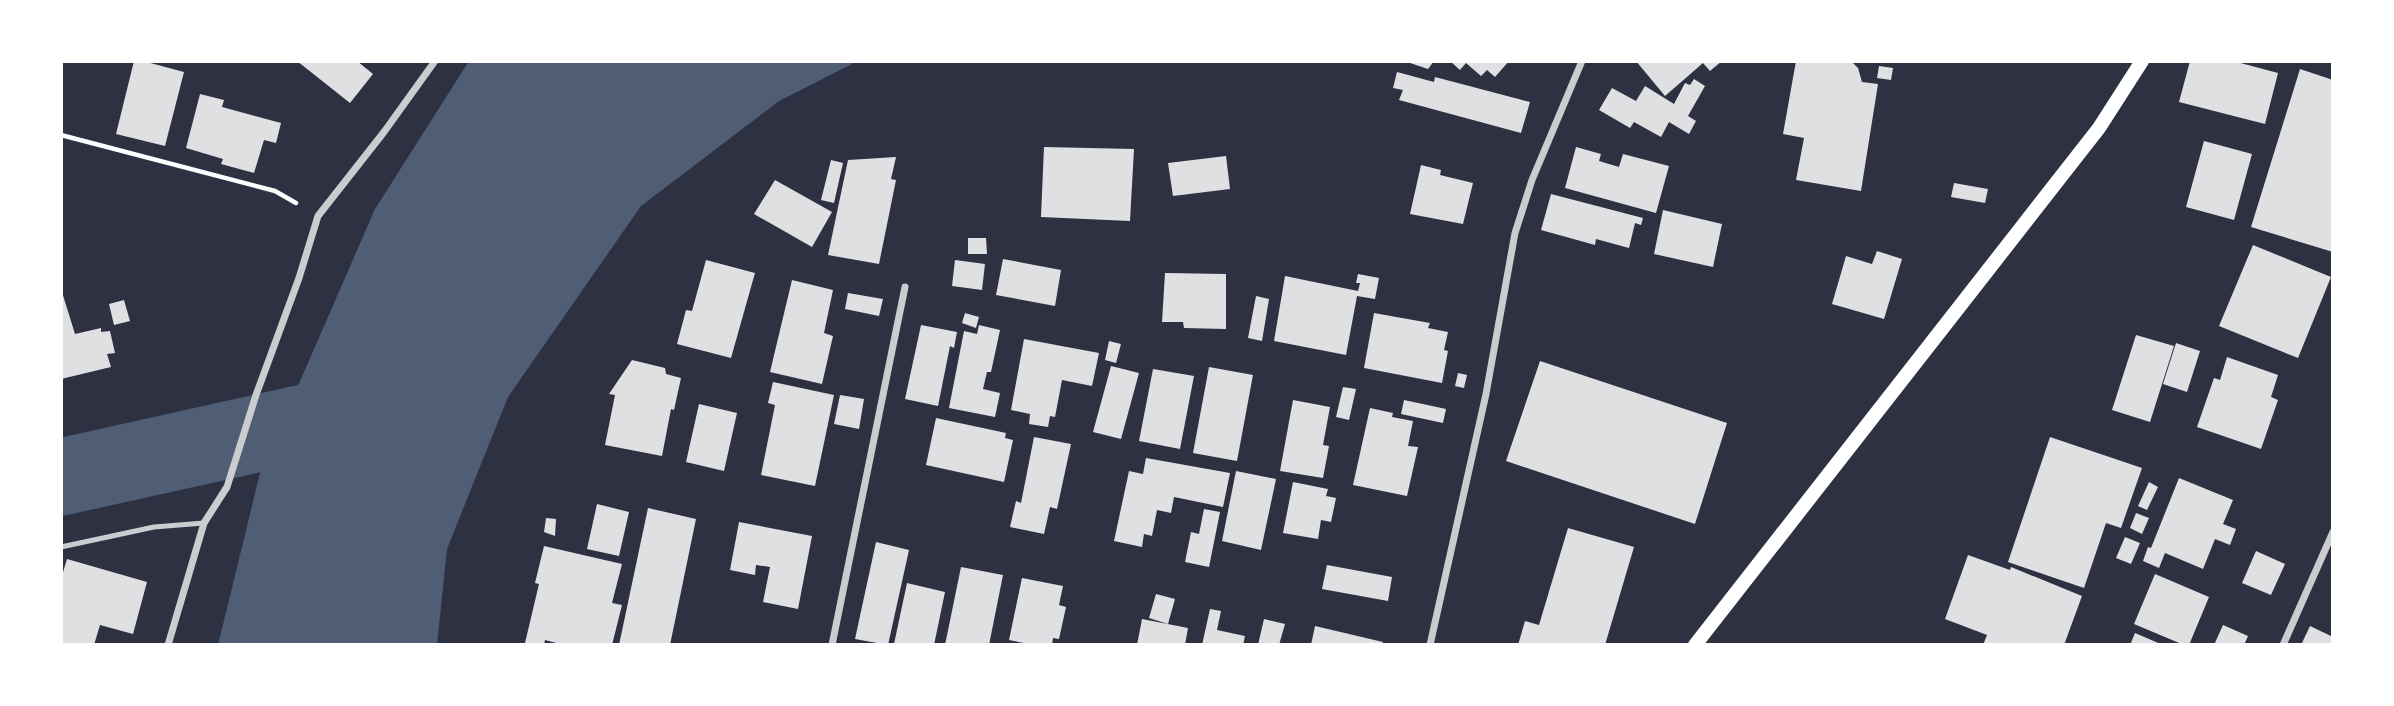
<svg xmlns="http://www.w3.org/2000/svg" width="2394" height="706" font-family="Lato,sans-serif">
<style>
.water{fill:#4f5d75}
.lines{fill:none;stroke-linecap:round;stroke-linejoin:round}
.river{stroke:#4f5d75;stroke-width:77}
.building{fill:#e0e0e3}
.path{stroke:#fff;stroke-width:4.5}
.service{stroke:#caccd0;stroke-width:5}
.minor{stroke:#caccd0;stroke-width:7}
.secondary{stroke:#fff;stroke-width:14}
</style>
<rect width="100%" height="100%" fill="#2d3142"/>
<path class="water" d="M469,61H858L779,101L641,206L508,397L447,549L437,645H218L260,473L375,209Z"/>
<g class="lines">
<path class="river" d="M61,477L381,406"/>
</g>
<path class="building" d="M134,61H143L184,72L165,146L116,134Z
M297,61H357L373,74L350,103Z
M1404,61H1434L1428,69Z
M1450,61H1509L1495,77L1487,70L1481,76L1466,63L1460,70Z
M1636,61H1722L1710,71L1703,63L1665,96Z
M1796,61L1853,63L1858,68L1862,82L1878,84L1861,191L1796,180L1804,138L1783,134Z
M2190,61H2233L2278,73L2265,124L2179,102Z
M1879,66L1893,68L1891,80L1877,78Z
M2300,69L2333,80V252L2251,227Z
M1397,72L1434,82L1435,77L1530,102L1521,133L1399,100L1403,90L1393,88Z
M1694,79L1705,86L1688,116L1696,121L1689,134L1669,122L1661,137L1634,122L1630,128L1599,110L1612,88L1636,101L1645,86L1674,104L1685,83L1690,85Z
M200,94L224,100L222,107L281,123L276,143L264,140L254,173L221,164L223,159L186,148Z
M2204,141L2252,154L2234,220L2186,207Z
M1044,147L1134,149L1130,221L1041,217Z
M1576,147L1601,154L1599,161L1619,167L1623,154L1669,166L1656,213L1565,188Z
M1226,156L1230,189L1173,196L1168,163Z
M896,157L891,179L896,180L879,264L828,255L848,160Z
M831,160L843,163L834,203L821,200Z
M1421,165L1441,170L1440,175L1473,183L1463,224L1410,214Z
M775,180L832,212L812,247L754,214Z
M1954,183L1988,189L1985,203L1951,197Z
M1551,194L1643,218L1641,225L1635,223L1629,248L1596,239L1595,245L1541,230Z
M1663,210L1722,224L1713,267L1654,254Z
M968,238H986L987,254H968Z
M2253,245L2331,277L2298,358L2219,326Z
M1877,251L1902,259L1884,319L1832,304L1846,256L1872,264Z
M1003,259L1061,270L1055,306L996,295Z
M706,260L755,273L731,358L677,344L686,310L692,311Z
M955,260L985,264L982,290L952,286Z
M1165,273L1226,274V329L1184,328L1183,322H1162Z
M1358,274L1379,278L1375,299L1357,296L1346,355L1274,341L1285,276L1358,291L1360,283H1356Z
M792,280L833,290L824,333L833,336L822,384L770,372Z
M61,289L75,334L101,328V332L110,331L115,353L107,354L111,367L61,379Z
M848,293L883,299L879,316L845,309Z
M1256,296L1269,299L1262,341L1248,338Z
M124,300L130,321L114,325L109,304Z
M965,313L979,317L976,328L962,323Z
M1374,313L1430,323L1428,328L1448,332L1444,350L1448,351L1442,383L1364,368Z
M921,325L957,332L954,348L950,346L938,406L905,399Z
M979,325L1000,330L991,372H987L983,389L1000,393L995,417L949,408L964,331L977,334Z
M2136,335L2174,346L2150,422L2112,410Z
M1024,339L1099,353L1092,386L1062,380L1055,417L1050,416L1048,427L1029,424L1030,414L1011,410Z
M1109,341L1121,344L1116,363L1105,360Z
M2176,343L2200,351L2187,392L2163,384Z
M2227,357L2278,375L2271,397L2278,400L2261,449L2197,427L2214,378L2220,380Z
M632,360L665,368L666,374L681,378L674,410L671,409L662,456L605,445L615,395L609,394Z
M1540,361L1727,423L1695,524L1506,461Z
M1111,366L1139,373L1121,439L1093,432Z
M1209,367L1253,375L1237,461L1193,453Z
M1153,369L1194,376L1180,449L1139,441Z
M1458,373L1467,375L1464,388L1455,386Z
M773,382L834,395L815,486L761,475L775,405L768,403Z
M1343,387L1356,389L1349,420L1336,417Z
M840,395L864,399L859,429L834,424Z
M1293,400L1330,407L1323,445L1329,446L1323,478L1280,471Z
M1404,400L1446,409L1443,423L1401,414Z
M699,404L737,413L724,471L686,462Z
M1370,408L1393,413L1392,417L1413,421L1408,446L1418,447L1407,496L1353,485Z
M936,418L1006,433L1005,438L1013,440L1004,482L926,465Z
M1034,437L1071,444L1057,509L1050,507L1044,534L1010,527L1016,501L1021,503Z
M2050,437L2142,468L2121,528L2106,523L2084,588L2008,562Z
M1146,458L1230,473L1223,507L1174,497L1171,513L1157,510L1152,536L1144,534L1142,547L1114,541L1129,471L1143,474Z
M1236,471L1276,479L1261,550L1222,541Z
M2179,478L2233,500L2223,524L2236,529L2230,545L2215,539L2203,569L2165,553L2159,568L2143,561L2148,547L2151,548Z
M1293,482L1328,489L1326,496L1336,498L1331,522L1321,520L1318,539L1283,533Z
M2149,482L2158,487L2147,510L2138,506Z
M597,504L629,512L619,556L587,549Z
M648,508L696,519L670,645H619Z
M1204,509L1220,512L1209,567L1185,562L1191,532L1199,534Z
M2136,513L2149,518L2142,534L2130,528Z
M546,518L556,519L555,536L544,532Z
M739,522L812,536L798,609L763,602L770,567L756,565L755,575L730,570Z
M1568,528L1634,547L1605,645H1518L1525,621L1539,625Z
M2125,537L2140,543L2131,564L2116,558Z
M876,542L909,550L888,645L855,639Z
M544,546L622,564L612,603L622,605L612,645H564L545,640L544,645L525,643L539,584L535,583Z
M2256,551L2285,564L2271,595L2242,583Z
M1968,555L2010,570L2011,567L2082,596L2064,645H1983L1987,635L1945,619Z
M67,559L147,582L133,634L100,625L94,645H61V579Z
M1327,565L1392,577L1388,601L1322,589Z
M961,567L1003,575L989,645H945Z
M2155,574L2209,597L2189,645H2184L2134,624Z
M1022,578L1063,586L1059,605L1066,607L1059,639L1053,638L1052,645H1034L1009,640Z
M907,583L945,592L934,645L894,644Z
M1156,594L1175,599L1168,624L1149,618Z
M1210,609L1221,611L1217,630L1245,636L1243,645H1202Z
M1142,619L1188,628L1185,645H1137Z
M1264,619L1285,624L1279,645H1258Z
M2223,625L2248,636L2244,645H2214Z
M1315,626L1383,642L1382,645H1311Z
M2310,626L2333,637V645H2301Z
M2135,633L2163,645H2130Z"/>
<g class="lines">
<path class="path" d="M61,135L275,191L296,203"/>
<path class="service" d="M61,547L154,527L204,523"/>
<path class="minor" d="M168,645L204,523L227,487L256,395L299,278L318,216L384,132L435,61
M832,645L905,287
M1430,645L1486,394L1515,233L1532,180L1582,61
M2283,645L2333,532"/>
<path class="secondary" d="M1695,645L2099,128L2142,61"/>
</g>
<rect width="2394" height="706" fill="none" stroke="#ffffff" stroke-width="126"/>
</svg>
